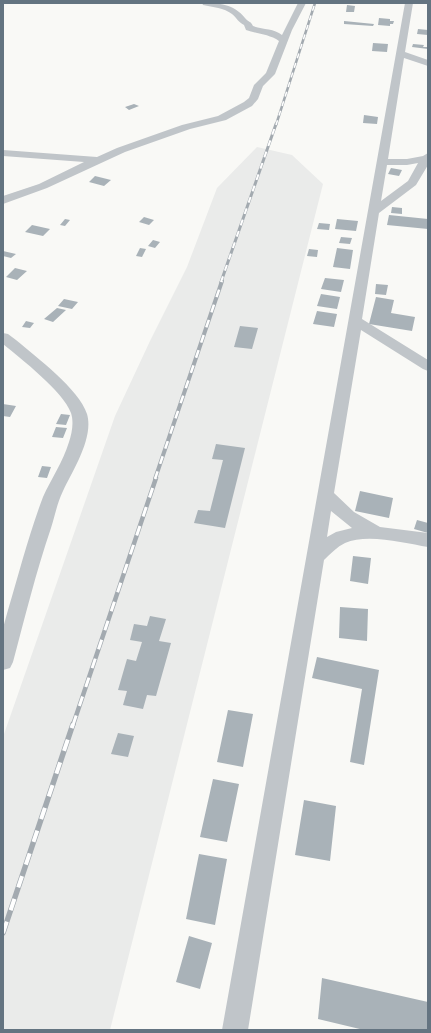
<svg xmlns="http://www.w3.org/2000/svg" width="431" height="1033" font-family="Montserrat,sans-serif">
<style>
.built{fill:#eaebea}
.building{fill:#a9b2b8}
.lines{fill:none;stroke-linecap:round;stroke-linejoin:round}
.minor{fill:#c0c5c9;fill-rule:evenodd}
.rail-far4-casing{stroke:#a3aab0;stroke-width:2.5}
.rail-far3-casing{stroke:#a3aab0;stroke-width:3}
.rail-far2-casing{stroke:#a3aab0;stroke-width:4}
.rail-far1-casing{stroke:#a3aab0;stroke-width:4.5}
.rail-casing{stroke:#a3aab0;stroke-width:5.5}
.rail-far4{stroke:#fff;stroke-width:1.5;stroke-dasharray:5;stroke-linecap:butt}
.rail-far3{stroke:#fff;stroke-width:2;stroke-dasharray:6;stroke-linecap:butt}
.rail-far2{stroke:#fff;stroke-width:2.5;stroke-dasharray:8;stroke-linecap:butt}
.rail-far1{stroke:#fff;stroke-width:3;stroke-dasharray:10;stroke-linecap:butt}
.rail{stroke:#fff;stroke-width:4;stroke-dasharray:12;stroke-linecap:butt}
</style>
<rect width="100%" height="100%" fill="#f9f9f6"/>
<path class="built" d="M257,147L292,155L323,184L110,1030H3V737L115,416L150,341L187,267L217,188Z"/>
<path class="building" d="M347,5L355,6L354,12H346Z
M379,18L390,19V21H394L393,24H390V26L378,25Z
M344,21L374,24L373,26L344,24Z
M418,29L428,30V35L417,34Z
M373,43L388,44L387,52L372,51Z
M413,44L424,45L423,47H428V49L412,47Z
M134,104L139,106L129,110L125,107Z
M364,115L378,117L377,124L363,123Z
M391,168L402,170L399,176L388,174Z
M95,176L111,180L104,186L89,182Z
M392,207L402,208V214L391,213Z
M389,215L428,219V229L387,225Z
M144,217L154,220L149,225L139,222Z
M65,219L70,220L65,226L60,225Z
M337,219L358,221L356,231L335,229Z
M319,223L330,224L329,230L317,229Z
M32,225L50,229L43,236L25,232Z
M341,237L352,238L350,244L339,243Z
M153,240L160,242L155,248L148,246Z
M140,248L146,249L142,257L136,256Z
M337,248L353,250L350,269L333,267Z
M309,249L318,250L317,257L307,256Z
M3,251L16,254L11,258L3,256Z
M15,268L27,271L17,280L6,277Z
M325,278L344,280L341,292L321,289Z
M376,284L388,285L386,295L375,294Z
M321,294L340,297L337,309L317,306Z
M376,297L394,300L391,313L415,317L412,331L369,324Z
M64,299L78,302L72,309L58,306Z
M57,308L66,310L53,322L44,319Z
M317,311L337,314L334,327L313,324Z
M26,321L34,323L30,328L22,327Z
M240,326L258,328L252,349L234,347Z
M3,404L16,406L10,417L3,416Z
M61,414L70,415L66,425L56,424Z
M56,427L67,428L63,438L52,437Z
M216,444L245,448L225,528L194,523L198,510L210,511L223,460L212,459Z
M42,466L51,467L47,478L38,477Z
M360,491L393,498L389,518L355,511Z
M417,520L428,523V533L414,529Z
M353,556L371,558L368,584L350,581Z
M340,607L368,609L367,641L339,638Z
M150,616L166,619L159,641L171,643L156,696L147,695L143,709L123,705L127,691L118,690L127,659L136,661L142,642L130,640L134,624L147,626Z
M317,657L379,670L364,765L350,762L362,689L312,678Z
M228,710L253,714L243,767L217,762Z
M118,733L134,736L128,757L111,754Z
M213,779L239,784L227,842L200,837Z
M304,800L336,806L330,861L295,855Z
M199,854L227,859L215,925L186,919Z
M189,936L212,943L200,989L176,982Z
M322,978L428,1002V1030H364L318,1019Z"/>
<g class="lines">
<path class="minor" d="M202,3C219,3 234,4 245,18C248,22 251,21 253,26C263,30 274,28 282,35L298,3H306L292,30L275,74L263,86L258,99L252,106L226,120L190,129L125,152L47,188L3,204V196L39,184L84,162L3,156V150L97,157L117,148L182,125L218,116L244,102L249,98L254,85L266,73L279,41C269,34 257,34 246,30L244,25C238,22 237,18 232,14C224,8 213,7 203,5Z
M405,3H413L405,52L428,60V66L404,58L388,159H407L423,156L428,153V165L416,185L379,213L362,319L428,360V371L423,369L361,330L334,493L354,512L380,527L428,533V547C405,543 367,533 345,543C337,547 331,553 324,560L248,1030H222ZM418,163L408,181L381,201L387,165H407ZM331,511L352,528L336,532L327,537Z
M3,333L8,334L16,340C36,357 79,389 87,414C94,438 73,470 63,491C57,503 55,516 51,528C36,572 25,617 13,662L10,668L3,670V628L8,610C19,573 29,534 43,497C51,479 63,462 69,442C72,433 74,422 71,413C63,391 21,359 3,344Z"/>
<defs>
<path id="rail-far4" d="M276,125L315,3"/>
<path id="rail-far3" d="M221,282L276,124"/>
<path id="rail-far2" d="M155,479L222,281"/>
<path id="rail-far1" d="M73,725L156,478"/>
<path id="rail" d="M3,933L73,724"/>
</defs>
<use href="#rail-far4" class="rail-far4-casing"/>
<use href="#rail-far3" class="rail-far3-casing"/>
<use href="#rail-far2" class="rail-far2-casing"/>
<use href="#rail-far1" class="rail-far1-casing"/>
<use href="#rail" class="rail-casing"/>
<use href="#rail-far4" class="rail-far4"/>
<use href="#rail-far3" class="rail-far3"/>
<use href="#rail-far2" class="rail-far2"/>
<use href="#rail-far1" class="rail-far1"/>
<use href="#rail" class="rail"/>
</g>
<rect width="431" height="1033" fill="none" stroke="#647481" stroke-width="8"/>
</svg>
